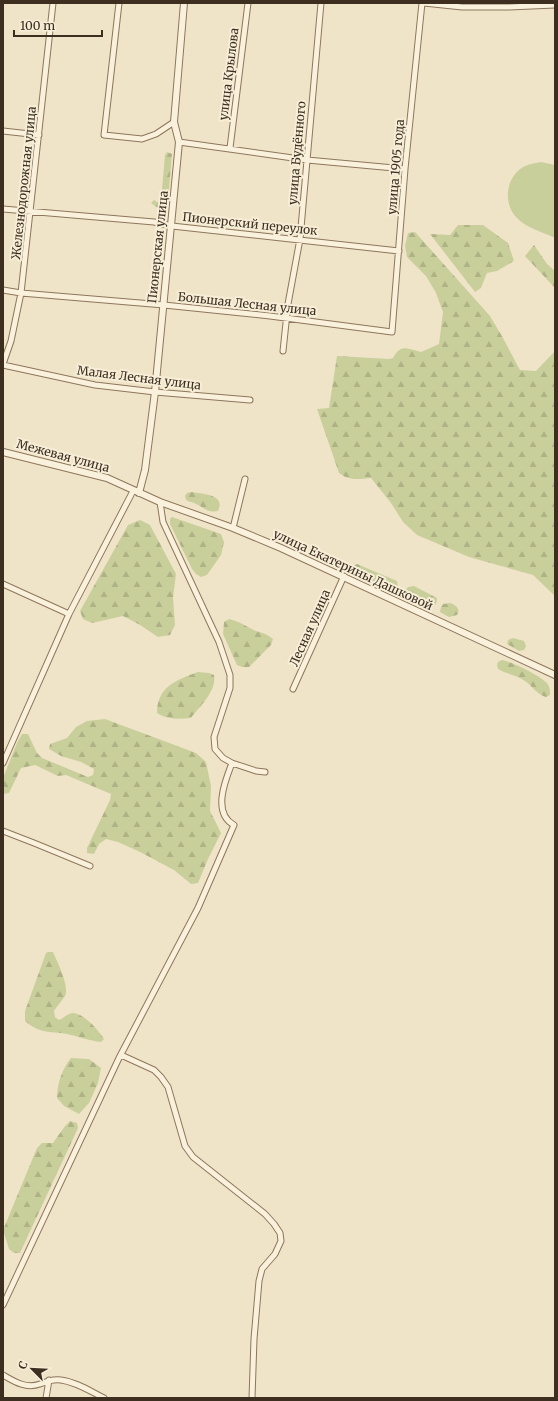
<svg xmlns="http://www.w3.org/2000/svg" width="558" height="1401" font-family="Merriweather,serif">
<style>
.grass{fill:#c9cf9b}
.forest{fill:url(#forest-firs)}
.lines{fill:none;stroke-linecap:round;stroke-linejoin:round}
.minor-casing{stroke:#8d765c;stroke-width:7}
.tertiary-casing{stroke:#8d765c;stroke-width:8}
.minor{stroke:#faf1dc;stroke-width:5}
.tertiary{stroke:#faf1dc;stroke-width:6}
.labels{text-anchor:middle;stroke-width:4;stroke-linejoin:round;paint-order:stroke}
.street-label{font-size:12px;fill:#3d2e20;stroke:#f7eed8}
</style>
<defs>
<pattern id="forest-firs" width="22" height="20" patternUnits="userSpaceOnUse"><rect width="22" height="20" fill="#c9cf9b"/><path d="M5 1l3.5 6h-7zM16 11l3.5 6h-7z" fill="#aeb285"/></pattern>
</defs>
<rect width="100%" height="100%" fill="#f0e4c8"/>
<path class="grass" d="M541,162L555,165V238C543,232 526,228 517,218C504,205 505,182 519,170C525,165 533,163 541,162Z"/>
<path class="forest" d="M167,152L172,154L168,202L165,209H159L151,203L154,200L157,202L161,201L165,155Z
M458,225H483L508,243L514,261L497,271L487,273L481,288L475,292L430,234L450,235Z
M415,232L490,316L503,338L520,370L536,371L555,351V596L533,575L469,557L417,535L403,522L391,503L371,478C359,479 349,481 339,473L317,409L329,408L337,356L389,359L393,358C401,343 408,349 421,352L439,344L443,312L436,293L426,276L407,257L405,246L408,233Z
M534,245L547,264L555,271V288L525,256Z
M191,492C203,494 226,494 218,511C207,513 205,508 196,504C193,502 189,502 186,500L185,496L187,493Z
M172,517L221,534L224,542L221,555L207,575L201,577L196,574L192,569L170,524V519Z
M140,520L150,525L176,574L173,598L175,625L170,635L158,637L140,625L123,616L92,623L83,619L80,611L128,525Z
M357,564L397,581L398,586L396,589L391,592C381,587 359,579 354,570L355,565Z
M414,586L437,598C437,603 435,606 431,609L403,597L404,592L408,587Z
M450,603C456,605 461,609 457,615L449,617L440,612L441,607L443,604Z
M229,619C239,621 247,627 256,631C263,633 267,634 273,639L271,645L249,667H242L237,665L223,634L224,622Z
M513,638L524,641L526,646L524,650L519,651L507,644L508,640Z
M502,660C513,662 539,675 547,683C550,687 550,691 550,695L546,697C538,695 532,686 525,681C516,675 506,674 498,669L497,665L498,662Z
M198,672L209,673L214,675C217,691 200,706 191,718C179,719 168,720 157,713C157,687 176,680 198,672Z
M105,719L196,753L206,762L211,786L210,811L221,833L208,859L198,883L191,884L174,870L140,852L118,842L106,839L99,844L94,854L87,853V848L110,800L111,794L66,775L58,776L35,765L21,768L9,793L3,794V778L17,743L22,734H28L37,753L42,758L88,777L93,775L94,769L81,762L61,756L49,749L50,744L67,738L76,727L87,721Z
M48,952H53C57,961 70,987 65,996C61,1002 57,1006 54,1011L55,1017L59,1020C64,1018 68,1013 73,1013C85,1014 99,1031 104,1039L101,1042C89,1041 78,1036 67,1034C49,1031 40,1034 25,1021V1011L46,953Z
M71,1058L89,1059L101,1068L98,1083L89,1103L79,1114L64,1106L57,1098C57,1084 62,1069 71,1058Z
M70,1121L77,1123L78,1128L20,1253H14L9,1249L3,1230L37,1148L42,1143H53L65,1126Z"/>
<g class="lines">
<defs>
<path id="minor" d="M119,3L104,135L142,139L156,134L174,122
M424,3L462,7H509L555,5
M3,131L39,135
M179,142L307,160L405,169
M230,148L248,3
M3,209L154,222L172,226L399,251
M3,290L21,293L164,305L270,316L392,332L405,169L422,3
M283,351L288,304L300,239L321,3
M3,364L11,341L21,293L53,3
M3,365L95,385L155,392L250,400
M160,502L163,522L219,642L230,675V688L214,737L215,749L223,758L232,763L256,771L265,772
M233,528L245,479
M3,584L69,614
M293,689L344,576
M3,763L69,614L133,491
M3,831L34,843L90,866
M121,1055L154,1070L161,1077L168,1087L185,1146L193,1157L265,1214L274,1224L280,1233L281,1241L275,1254L262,1269L259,1281L254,1339L252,1398
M3,1305L119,1058L198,908L234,825C212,813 225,781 232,763
M3,1375C15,1382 26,1389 40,1384C48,1381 53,1379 61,1380C76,1382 90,1391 104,1398
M46,1398L49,1380"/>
<path id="tertiary" d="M3,452L107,478L160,502L233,528L281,548L555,675
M139,493L145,470L155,392L179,142L174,122L184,3"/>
</defs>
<use href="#minor" class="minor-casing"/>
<use href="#tertiary" class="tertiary-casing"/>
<use href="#minor" class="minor"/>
<use href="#tertiary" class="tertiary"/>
</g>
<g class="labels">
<g class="street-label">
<text transform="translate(229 74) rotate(-83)" y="4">улица Крылова</text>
<text transform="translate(297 153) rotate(-85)" y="4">улица Будённого</text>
<text transform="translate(396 167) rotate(-85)" y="4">улица 1905 года</text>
<text transform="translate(24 183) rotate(-84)" y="4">Железнодорожная улица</text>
<text transform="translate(250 224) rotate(6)" y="4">Пионерский переулок</text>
<text transform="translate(158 247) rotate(-84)" y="4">Пионерская улица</text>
<text transform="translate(247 304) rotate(6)" y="4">Большая Лесная улица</text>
<text transform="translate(139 378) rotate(7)" y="4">Малая Лесная улица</text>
<text transform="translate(63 456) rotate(15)" y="4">Межевая улица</text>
<text transform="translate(353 570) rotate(25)" y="4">улица Екатерины Дашковой</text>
<text transform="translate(310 628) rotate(-66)" y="4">Лесная улица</text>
</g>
</g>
<rect width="558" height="1401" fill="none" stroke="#3d2e20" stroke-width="8"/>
<g transform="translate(32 1369) rotate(294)" stroke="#f7eed8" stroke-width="3" paint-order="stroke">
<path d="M0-3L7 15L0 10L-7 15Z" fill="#3d2e20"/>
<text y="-6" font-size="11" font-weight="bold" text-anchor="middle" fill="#3d2e20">С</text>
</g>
<path d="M14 30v6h88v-6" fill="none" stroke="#3d2e20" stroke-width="2"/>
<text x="20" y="30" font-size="12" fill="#3d2e20" stroke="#f7eed8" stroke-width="3" paint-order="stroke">100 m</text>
</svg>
